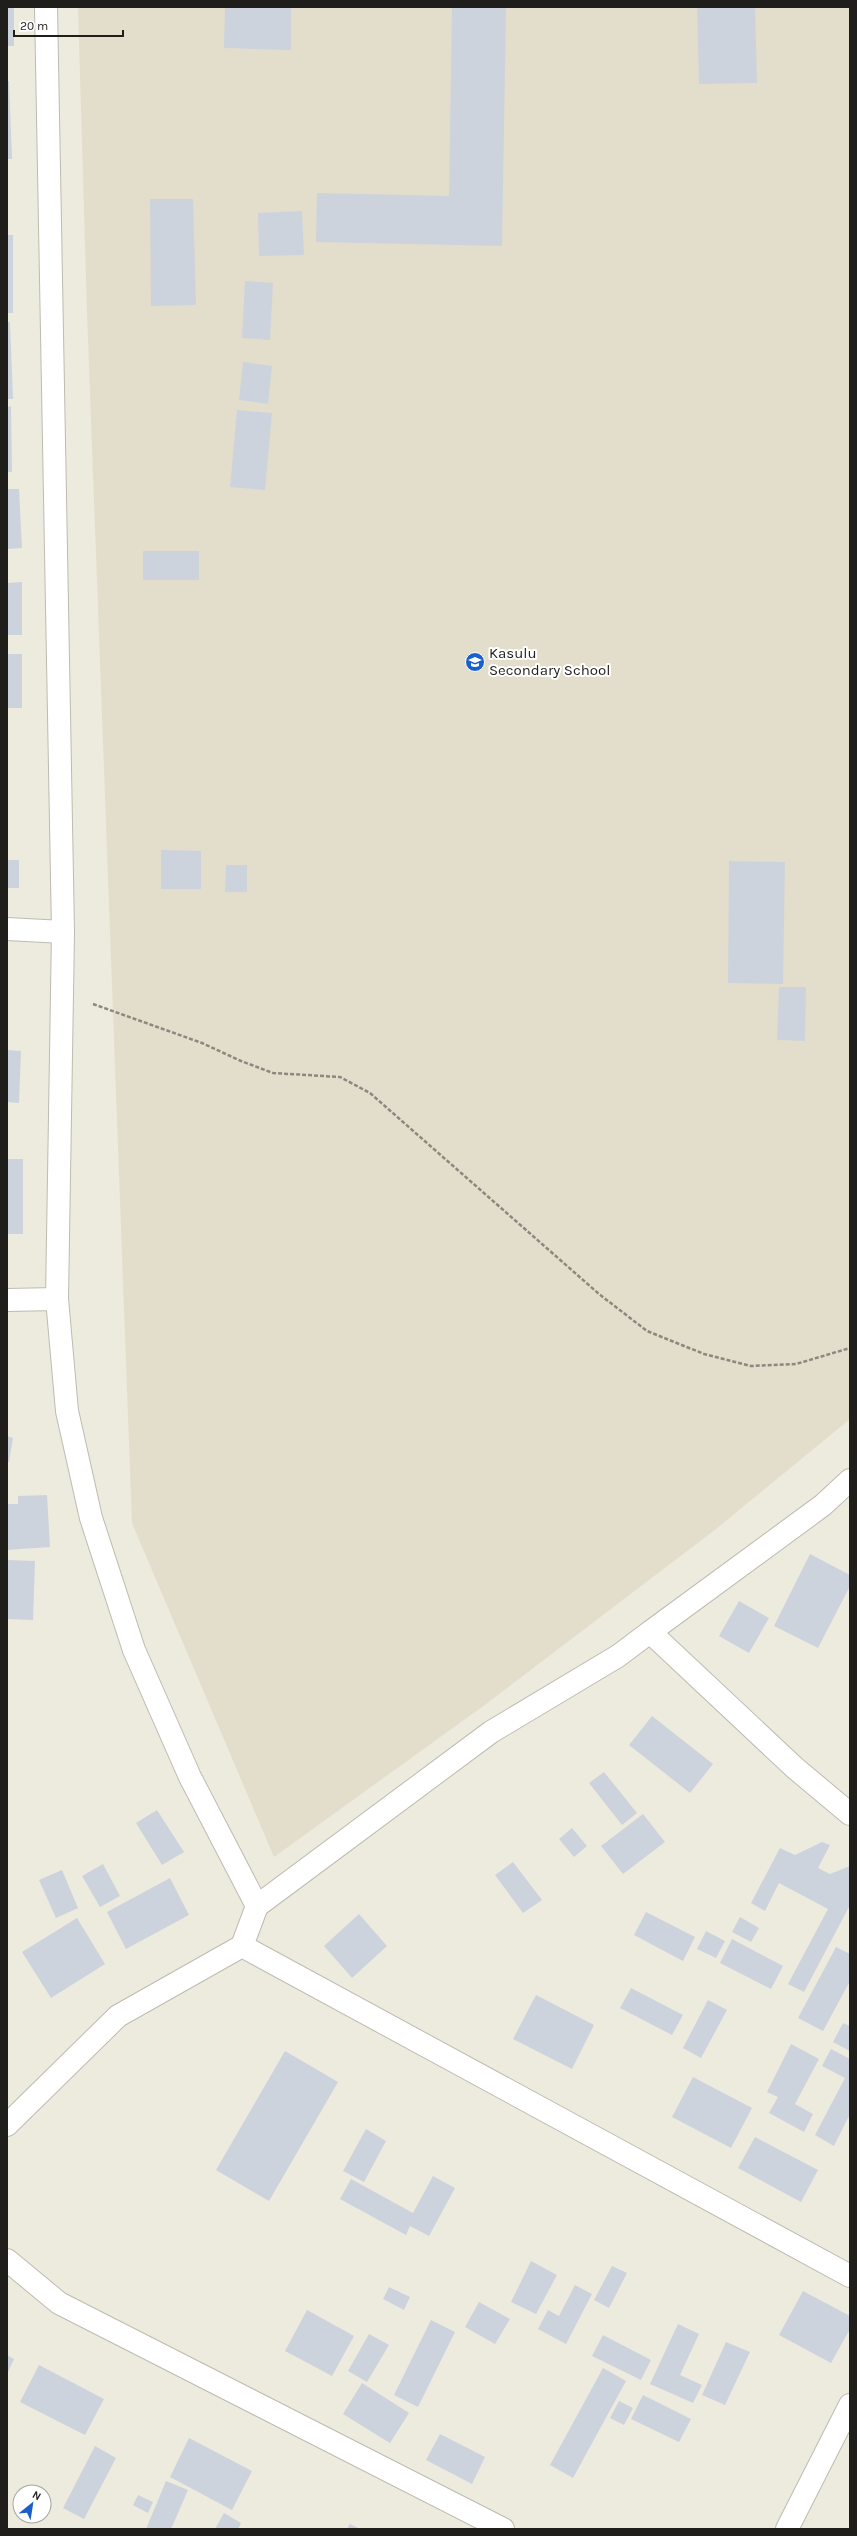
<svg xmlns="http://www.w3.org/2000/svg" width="857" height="2536" font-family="Karla,sans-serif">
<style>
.built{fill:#e3ddcb}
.building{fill:#cdd3dd}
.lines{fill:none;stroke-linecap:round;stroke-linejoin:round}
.minor-casing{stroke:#bebbb0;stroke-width:24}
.path{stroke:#8b8880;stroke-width:2.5;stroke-dasharray:4 2;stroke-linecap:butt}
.minor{stroke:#fff;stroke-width:22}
.labels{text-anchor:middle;stroke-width:4;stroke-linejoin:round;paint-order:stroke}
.poi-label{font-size:15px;fill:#201e1a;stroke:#fff;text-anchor:start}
</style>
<rect width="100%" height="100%" fill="#edeade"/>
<path class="built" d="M78,7H850V1419L716,1529L486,1704L274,1857L132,1523L87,311Z"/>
<path class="building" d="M7,7H14V46H7Z
M225,7H291V50L224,48Z
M452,7H506L502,246L316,242L317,193L449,196Z
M697,7H755L757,83L699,84Z
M7,81H9L12,159H7Z
M150,199H193L196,305L151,306Z
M302,211L304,255L259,256L258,213Z
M7,235H13V313H7Z
M245,281L273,283L270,340L242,338Z
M7,322H10L13,399H7Z
M243,362L272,366L268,404L239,400Z
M11,406L12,472H7V407Z
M237,410L272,413L265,490L230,487Z
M7,489H19L22,548L7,549Z
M143,551H199V580H143Z
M22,582V635H7V583Z
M7,654H22V708H7Z
M161,850L201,851V889H161Z
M7,860H19V888H7Z
M729,861L785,862L783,984L728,983Z
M226,865H247V892H225Z
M779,987H806L805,1041L777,1040Z
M7,1050L21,1051L19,1103L7,1102Z
M7,1159H23V1234H7Z
M7,1436L13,1438L9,1462H7Z
M47,1495L50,1547L7,1550V1504H18V1496Z
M810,1554L850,1575V1586L818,1648L774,1626Z
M7,1560L35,1561L33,1620L7,1619Z
M739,1601L769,1618L749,1653L719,1636Z
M652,1716L713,1764L690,1793L629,1745Z
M604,1772L637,1813L622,1825L589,1783Z
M157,1810L184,1852L162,1865L136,1823Z
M643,1814L665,1842L623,1874L601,1846Z
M572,1828L587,1846L574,1857L559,1839Z
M822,1842L830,1845L818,1868L830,1874L850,1866V1905L804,1992L788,1984L828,1909L779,1883L765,1911L751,1903L780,1848L795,1855Z
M513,1862L542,1900L523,1913L495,1875Z
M103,1864L120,1896L100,1907L82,1876Z
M62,1870L78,1908L56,1918L39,1880Z
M170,1878L189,1915L126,1949L107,1912Z
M646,1912L695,1937L683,1961L634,1935Z
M359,1914L387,1946L352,1978L324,1946Z
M740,1917L759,1928L751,1942L732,1932Z
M77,1918L105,1964L51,1998L22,1952Z
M706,1931L725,1941L716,1958L697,1949Z
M732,1939L783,1966L771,1989L720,1963Z
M836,1947L850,1954V1981L823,2031L798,2018Z
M631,1988L683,2015L672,2035L620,2008Z
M536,1995L594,2025L572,2069L513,2039Z
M708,2000L727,2010L701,2058L683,2048Z
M843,2023L850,2026V2051L833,2042Z
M791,2044L819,2059L795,2104L813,2114L804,2132L769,2113L778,2097L767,2092Z
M831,2049L850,2059V2114L834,2146L815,2135L845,2078L822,2066Z
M285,2051L338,2082L269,2201L216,2170Z
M693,2077L752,2108L731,2148L672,2117Z
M366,2129L386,2141L364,2182L343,2171Z
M755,2137L818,2170L801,2202L738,2168Z
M433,2176L455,2188L429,2236L410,2226L406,2235L340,2199L351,2179L413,2213Z
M531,2261L557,2275L536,2314L511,2302Z
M612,2266L627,2273L609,2308L594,2300Z
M575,2285L592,2294L566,2344L538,2329L548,2310L559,2316Z
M389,2287L410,2297L404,2310L383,2299Z
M803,2291L850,2316V2329L831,2363L779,2335Z
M479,2302L510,2319L495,2344L465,2327Z
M307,2310L354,2336L332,2376L285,2351Z
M431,2320L455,2332L418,2407L394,2395Z
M678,2324L699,2334L680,2375L702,2385L693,2403L650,2384Z
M369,2334L389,2345L367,2382L348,2371Z
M603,2335L651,2360L641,2380L592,2356Z
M726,2342L750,2352L725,2405L702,2395Z
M7,2355L14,2359L7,2374Z
M39,2365L104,2399L85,2435L20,2402Z
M603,2368L626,2381L573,2478L550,2465Z
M362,2383L409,2413L390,2443L343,2414Z
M643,2395L691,2419L679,2442L631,2419Z
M619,2401L633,2408L624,2425L610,2418Z
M440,2434L485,2457L472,2484L426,2460Z
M189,2438L252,2471L232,2510L170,2477Z
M95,2446L116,2458L84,2519L63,2508Z
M166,2481L188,2490L171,2529H146Z
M138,2495L153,2502L148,2513L133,2505Z
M224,2513L241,2523L238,2529H215Z
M350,2524L360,2529H347Z"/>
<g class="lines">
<defs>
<path id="minor" d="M46,7L63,932L57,1299L67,1411L91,1518L134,1650L190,1777L257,1906
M7,929L63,932
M7,1300L57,1299
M850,1480L823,1505L650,1632L795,1768L850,1814
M242,1946L850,2276
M7,2125L118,2016L242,1946L257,1906L491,1732L618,1656L650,1632
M7,2260L59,2303L503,2529
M787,2529L850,2405"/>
</defs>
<use href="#minor" class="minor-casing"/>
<path class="path" d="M93,1004L202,1043L241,1061L273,1073L340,1077L370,1093L599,1294L647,1331L704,1354L751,1366L796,1364L850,1348"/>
<use href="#minor" class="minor"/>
</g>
<defs>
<symbol id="school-disc" viewBox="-11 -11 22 22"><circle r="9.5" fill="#1a60cb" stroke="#fff"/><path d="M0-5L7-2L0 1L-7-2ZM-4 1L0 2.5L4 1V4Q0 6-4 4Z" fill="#fff"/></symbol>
</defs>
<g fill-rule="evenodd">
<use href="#school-disc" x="464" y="651" width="22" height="22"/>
</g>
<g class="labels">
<g class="poi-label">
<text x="489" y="658">Kasulu<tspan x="489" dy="17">Secondary School</tspan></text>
</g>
</g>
<rect width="857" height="2536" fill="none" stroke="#201e1a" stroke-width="16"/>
<g transform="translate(32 2504) rotate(30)"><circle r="19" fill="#ffffff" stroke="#a6a5a3"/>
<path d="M0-3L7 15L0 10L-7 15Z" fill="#1a60cb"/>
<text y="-6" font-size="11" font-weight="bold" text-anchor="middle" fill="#201e1a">N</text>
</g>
<path d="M14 30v6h109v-6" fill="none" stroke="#201e1a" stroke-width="2"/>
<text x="20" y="30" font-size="12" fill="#201e1a" stroke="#ffffff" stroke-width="3" paint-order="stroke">20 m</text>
</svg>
